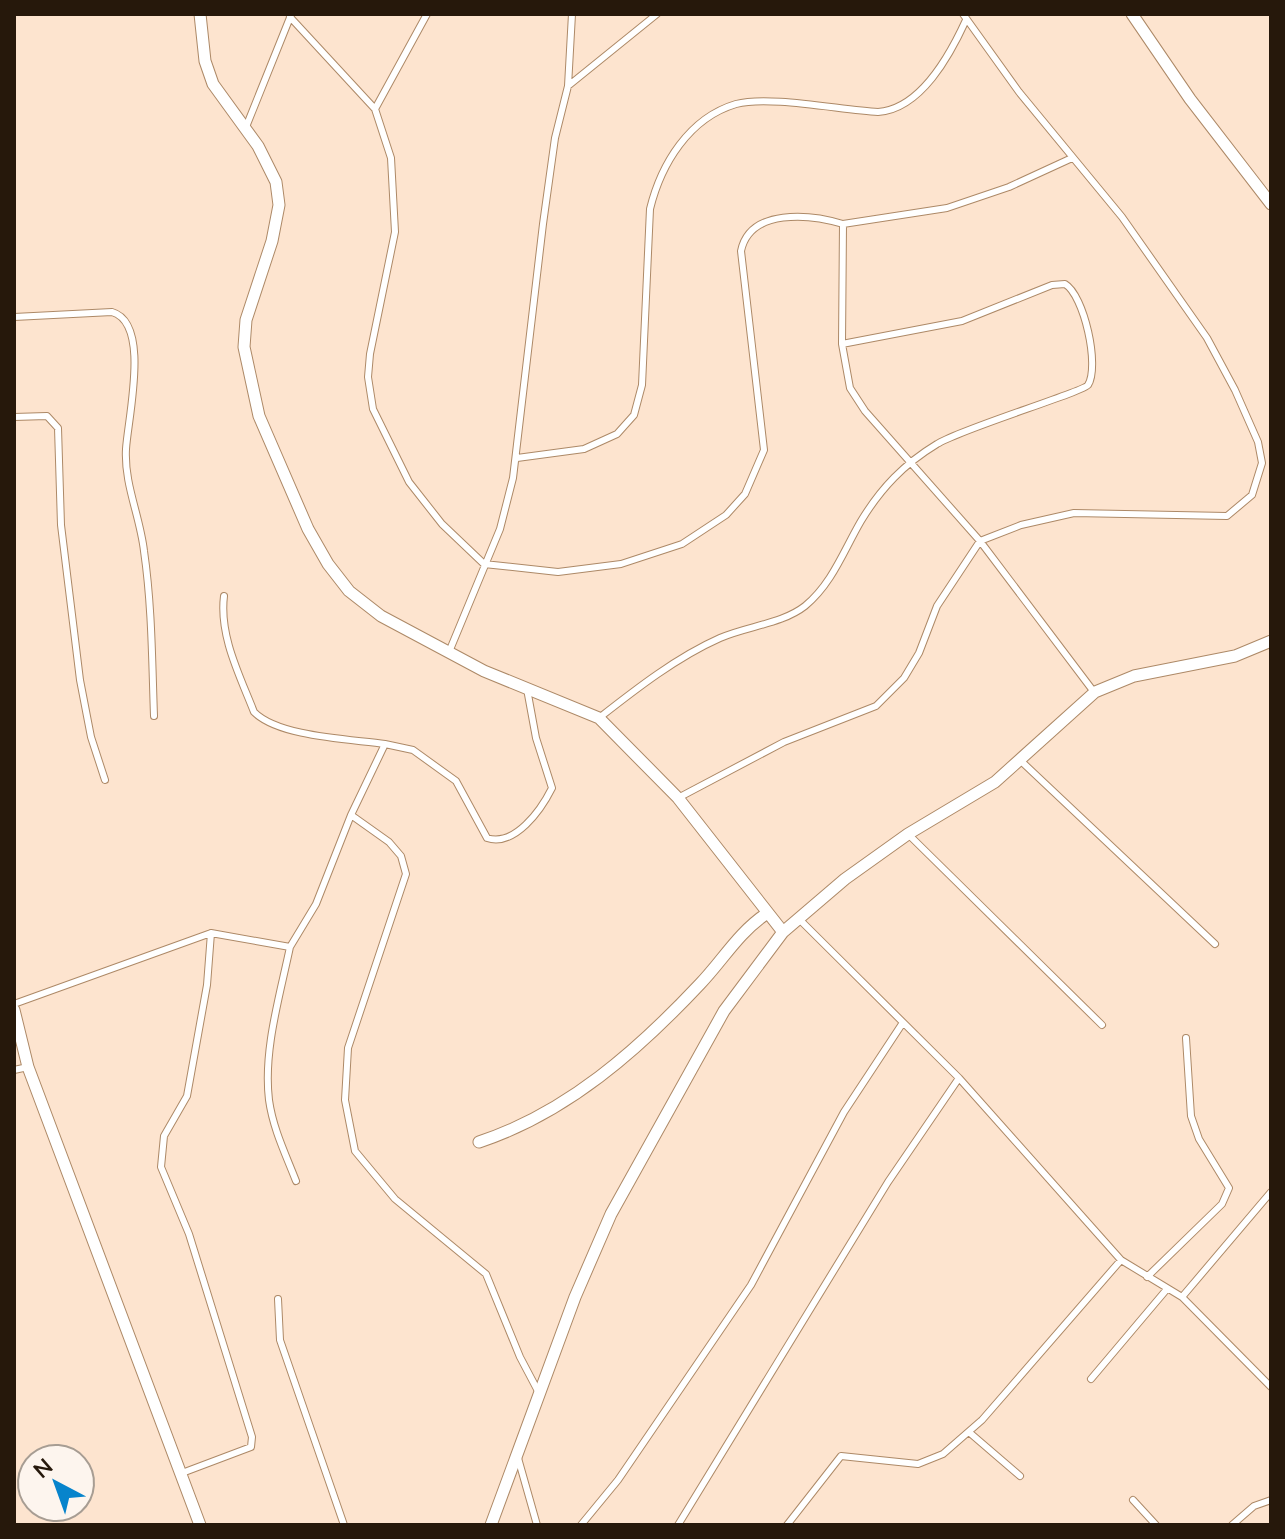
<svg xmlns="http://www.w3.org/2000/svg" width="1285" height="1539" font-family="Mulish,sans-serif">
<style>
.lines{fill:none;stroke-linecap:round;stroke-linejoin:round}
.lane-casing{stroke:#ad8967;stroke-width:8}
.street-casing{stroke:#ad8967;stroke-width:13}
.lane{stroke:#fff;stroke-width:6}
.street{stroke:#fff;stroke-width:11}
</style>
<rect width="100%" height="100%" fill="#fde4cf"/>
<g class="lines">
<defs>
<path id="lane" d="M290,17L375,109L391,158L395,232L370,354L368,377L373,409L409,482L442,524L484,564L558,572L621,564L682,544L726,515L745,494L764,450L741,251C750,208 810,214 843,224L947,208L1009,187L1072,158
M568,86L572,14
M375,109L427,14
M246,127L291,15
M14,317L112,312C151,323 128,417 126,449C124,484 140,516 144,551C152,606 152,661 154,716
M842,344L850,388L865,411L980,541L1021,525L1074,513L1227,516L1252,495L1262,463L1258,442L1235,390L1207,338L1122,217L1019,92L963,14
M14,417L47,416L58,428L61,525L80,680L91,737L105,780
M517,458L584,449L617,434L634,415L642,385L650,209C661,164 689,118 736,104C768,95 841,110 878,112C921,109 950,55 966,20
M224,596C219,636 240,676 254,712C279,737 350,739 385,744
M449,652L500,529L513,478L543,224L555,138L568,86L657,14
M527,689L536,738L552,788C541,810 515,847 487,838L456,781L413,750L385,744L351,815L389,842L401,856L406,874L348,1048L345,1100L355,1151L395,1199L486,1274L520,1357L539,1393
M599,718C636,689 677,657 720,638C747,626 782,624 805,606C832,584 844,550 861,521C881,488 904,464 937,444C960,429 1083,392 1088,385C1100,366 1084,295 1065,284L1052,285L962,321L842,344L843,224
M1021,761L1215,944
M678,798L784,742L876,706L904,678L919,653L937,606L980,541L1094,692
M908,834L1102,1025
M798,918L959,1078L1121,1260L1182,1297L1271,1387
M290,947C280,995 263,1051 269,1100C273,1129 286,1155 296,1181
M14,1004L211,933L290,947L316,904L351,815
M14,1070L28,1067
M1147,1277L1222,1204L1229,1188L1199,1139L1191,1116L1186,1038
M1182,1297L1271,1192
M278,1299L280,1340L344,1525
M1091,1379L1167,1289
M970,1433L1020,1476
M518,1458L537,1525
M182,1473L251,1447L252,1437L189,1234L161,1167L164,1136L187,1096L207,985L211,933
M1133,1500L1156,1525
M581,1525L618,1480L751,1285L844,1112L902,1024
M678,1525L888,1182L959,1078
M787,1525L841,1456L918,1464L943,1454L982,1420L1121,1260
M1232,1525L1254,1506L1271,1500"/>
<path id="street" d="M200,14L205,61L213,84L258,146L276,182L279,205L272,241L246,320L244,347L259,416L308,529L328,564L349,591L381,616L484,671L599,718L678,798L783,932
M1132,14L1190,99L1271,204
M14,1010L28,1067L200,1525
M479,1142C567,1113 638,1050 700,984C723,960 738,933 766,914
M491,1525L575,1297L611,1214L724,1011L783,932L845,879L908,834L995,782L1095,692L1134,676L1235,656L1271,641"/>
</defs>
<use href="#lane" class="lane-casing"/>
<use href="#street" class="street-casing"/>
<use href="#lane" class="lane"/>
<use href="#street" class="street"/>
</g>
<rect width="1285" height="1539" fill="none" stroke="#26180b" stroke-width="32"/>
<g transform="translate(56 1483) rotate(319)"><circle r="38" fill="#fdf5ee" stroke="#a79d93" stroke-width="2"/>
<path d="M0-6L14 30L0 20L-14 30Z" fill="#0784cc"/>
<text y="-12" font-size="22" font-weight="bold" text-anchor="middle" fill="#26180b">N</text>
</g>
</svg>
